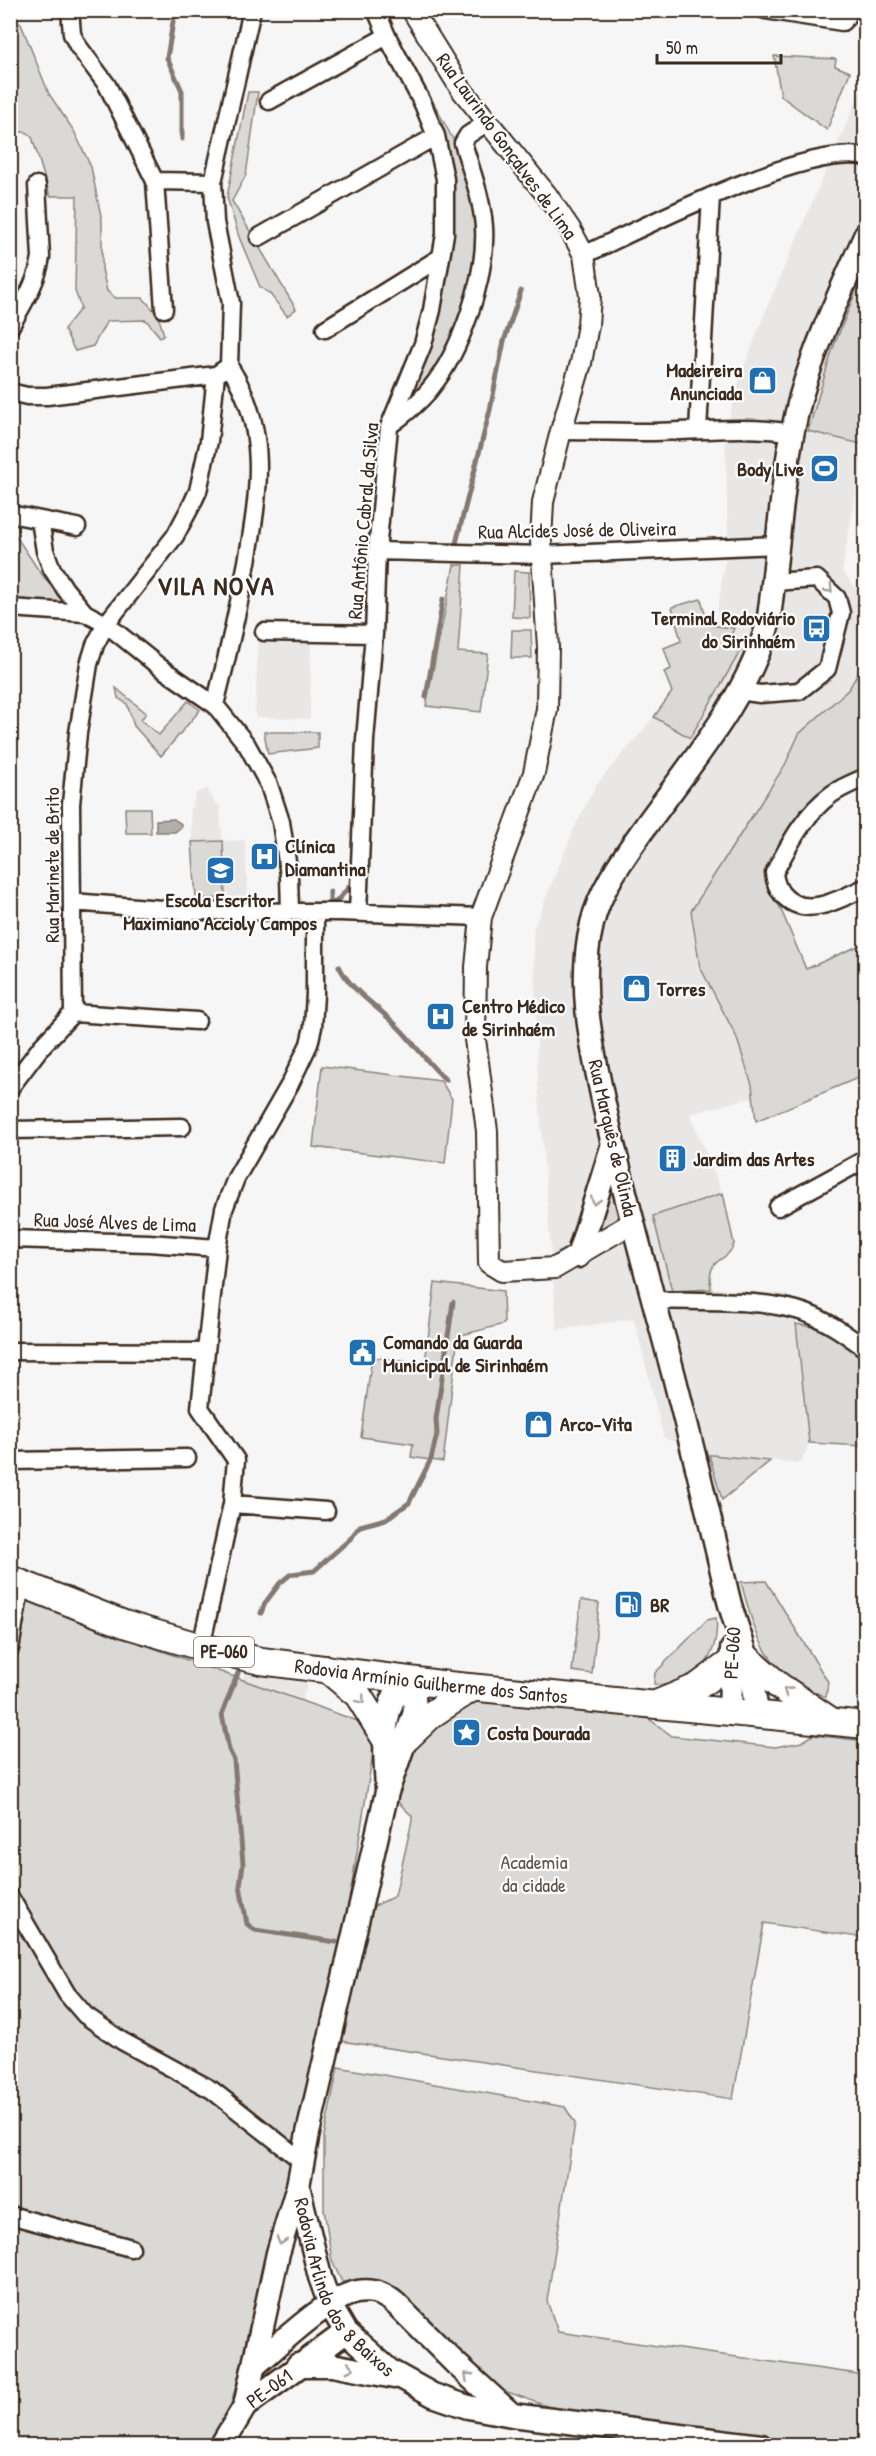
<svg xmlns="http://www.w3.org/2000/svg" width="876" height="2456" font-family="'Patrick Hand',sans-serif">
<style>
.built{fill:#e9e7e6}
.green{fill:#dbd9d6;stroke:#8b827a;stroke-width:1.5}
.water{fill:#b4aeaa;stroke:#847972;stroke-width:1.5}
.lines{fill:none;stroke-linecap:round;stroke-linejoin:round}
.stream{stroke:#847972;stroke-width:5}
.minor-casing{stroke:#3b2a1e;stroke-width:21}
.tertiary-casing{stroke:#3b2a1e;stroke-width:24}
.secondary-casing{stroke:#3b2a1e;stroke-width:27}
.primary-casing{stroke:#3b2a1e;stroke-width:30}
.minor{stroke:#fff;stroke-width:16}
.tertiary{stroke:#fff;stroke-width:20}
.secondary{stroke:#fff;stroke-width:22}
.primary{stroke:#fff;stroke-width:26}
.oneway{stroke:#a79f9a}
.labels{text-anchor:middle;stroke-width:4.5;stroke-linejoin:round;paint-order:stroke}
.shield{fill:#fff;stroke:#766a62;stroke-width:1.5}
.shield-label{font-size:18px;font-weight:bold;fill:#3b2a1e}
.street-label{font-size:20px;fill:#3b2a1e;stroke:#fff}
.poi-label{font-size:20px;font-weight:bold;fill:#3b2a1e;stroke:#fff;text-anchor:start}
.park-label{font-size:20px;fill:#63564c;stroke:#fff}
.district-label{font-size:26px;font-weight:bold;letter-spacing:1.5px;fill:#3b2a1e;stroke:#fff}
</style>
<rect width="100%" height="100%" fill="#f7f6f6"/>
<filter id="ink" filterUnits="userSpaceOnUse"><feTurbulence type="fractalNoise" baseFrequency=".0167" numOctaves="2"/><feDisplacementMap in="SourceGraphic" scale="12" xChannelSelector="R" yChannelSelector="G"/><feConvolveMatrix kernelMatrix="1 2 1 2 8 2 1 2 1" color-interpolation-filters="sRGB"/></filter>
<g filter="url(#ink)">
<path class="built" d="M865,80V442L842,571L859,592L864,615L865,642L862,666L849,689L799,734L785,765L691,911L700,967L736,1036L754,1097L690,1114L724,1197L734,1244L733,1249L715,1263L710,1271L711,1288L787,1294L796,1324L809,1443L801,1463L709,1455L664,1438L634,1319L557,1330L538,1084L533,930L575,826L596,785L654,717L690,738L741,650L728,643L734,628L715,626L728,540L725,435L738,383L767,307Z
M258,637L311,640L310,719L255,717Z
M207,788L216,805H220L222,841L245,840L248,897L196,899L190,808L193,807L195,794Z
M244,1669L308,1680L294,1732L242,1715Z"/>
<path class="green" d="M10,11H16L14,19L21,24L49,94L74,131L91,167L102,221V269L107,291L116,298H143L158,315L164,335L160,337L146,320L107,321L93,346L75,351L64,329L81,308L75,291L77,196H50L32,137L26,132H11Z
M774,56L836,59L835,66L850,72L827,130L781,96Z
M248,92H258L246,175L232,201L296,309L287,316L270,294L260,287L239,237L227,197Z
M428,92L457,147L470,189L479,232L461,319L426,385L406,403L449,237L425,94Z
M865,269L866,444L865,445L808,431L833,348Z
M11,534L16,536L37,568L69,609L11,603Z
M454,565H464L458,652L488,654L481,712L426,706Z
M514,571L529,572L530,618L512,617Z
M701,599L708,625L734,628L728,643L741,650L690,738L654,717L672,692L664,672L671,669L664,648L681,641L672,607Z
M512,630H531L532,658H511Z
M865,642V770L832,786L769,881L806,969L865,943V1075L756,1121L752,1085L736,1036L700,967L691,911L785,765L799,734L849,689L862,666Z
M116,688L146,713L141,720L159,735L188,701L200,710L161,756L134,726L127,704L118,698Z
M264,732H318V748L268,754Z
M125,808H150L151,833H126Z
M223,841L225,898L196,899L192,842Z
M322,1066L441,1081L452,1099L445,1163L313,1147Z
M610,1177L620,1221L587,1243Z
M723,1193L734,1244C727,1265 706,1254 711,1289L672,1291L653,1216Z
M435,1283L503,1291L504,1324L458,1336L443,1462L411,1457L413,1444L361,1437L372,1357L425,1363Z
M796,1324L823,1329L865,1360V1446L809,1443Z
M709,1455H712L770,1461L722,1500Z
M11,1574L151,1647L377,1728L324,2058L227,2419L211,2445H11Z
M766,1581L828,1682L826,1697C765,1671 757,1642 741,1582Z
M581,1600L599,1603L592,1674L572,1671Z
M716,1618C721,1657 694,1690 654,1684L655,1673L707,1620Z
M484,1700L633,1707L672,1736L775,1747L802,1742L813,1735L865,1741V1938L764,1923L733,2099L341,2041L368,1909L395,1896L412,1821V1816L392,1796L412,1744L461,1704Z
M338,2067L565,2107L575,2123L547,2301L558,2332L865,2375V2445H820L552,2408L502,2390L467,2366L412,2302L389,2285L367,2279L342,2282L332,2261L324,2209V2136Z"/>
<path class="water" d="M174,819L181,824V827L175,832H156V820Z"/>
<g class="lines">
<path class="stream" d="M175,10L167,58L182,91V139
M454,551L490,410L504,341L521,291
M426,697L443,599
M330,892V903L336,902L351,885
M339,966C352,993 378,1006 398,1027C415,1044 428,1064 446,1080
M261,1613L265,1603L280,1583L291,1574L314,1571L350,1539L360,1526L386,1519L409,1503L431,1459L437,1434L436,1419L453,1302
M238,1673L222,1714L229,1750L234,1760L243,1864L240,1886L247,1924L255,1930L336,1942"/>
<defs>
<path id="minor" d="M70,10L72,34L78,46L107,85L155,181L164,309
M765,10L842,22L847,17L849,10
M269,101L387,36
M155,181L213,182
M259,237L436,136
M584,255C642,228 808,142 866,157
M10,327C23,304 37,283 41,257L37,185
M325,329L441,257
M229,366L231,303L215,222L213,182L252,10
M10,392L27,396H47L216,375
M393,423C406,413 420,402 430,389C461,352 487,276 484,227C482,198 471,170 463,143L468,135L488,122
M698,430L711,196
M561,431C592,431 623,432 654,432C701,431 746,425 793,433
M10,514L77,527
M40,520L45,551L52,569L65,589L85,613L106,624L161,668L215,705L247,745L269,785L281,822L289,875L290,912
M377,551L542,555L778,545
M10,608L85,613
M264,632L374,634
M739,691L760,694L799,691L827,669L841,613L837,598L817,579L774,582
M215,705C227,658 238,610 247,562C259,492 270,429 229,366
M866,777C855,782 842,787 832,794C805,813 789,845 774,873C775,882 777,888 782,894C805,921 841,898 866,887
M72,902L188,911L340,912L481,917
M358,913L365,740L374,634L377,551L389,427L423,344L432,310L445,234V179L436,136L423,104L387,36L376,10
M73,1013L197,1021
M10,1088L41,1047L73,1013L71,804L78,733L89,664L95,645L106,624L175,536L192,504L198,491L209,441L216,375L229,366
M10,1130L182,1127
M778,1207L866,1159
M10,1239L149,1243L217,1248
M654,1300C700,1302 764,1298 806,1313C828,1321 847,1335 866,1349
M10,1351L206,1352
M10,1461L187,1458
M232,1504L326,1511
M201,1647L232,1504L236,1460L200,1408L217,1248L224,1209L236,1178L290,1084L309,1044L313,1027L315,994V912
M10,1649L21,1584
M10,1897L67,1994L85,2015L122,2041L212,2090L302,2161
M10,2215L131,2248"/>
<path id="tertiary" d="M412,10L461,89L546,194L570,229L584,255L590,296L588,325L581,363L561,431L543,502L541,541L548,647L547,709L534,773L481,917L476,967L475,1039L487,1131L489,1263L502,1271L555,1268L632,1223"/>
<g id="secondary">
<path d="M578,1256L612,1147"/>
<path d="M730,1713L732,1649"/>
<path d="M758,1716C754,1697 752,1677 747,1658C741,1637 733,1618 728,1597C705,1498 681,1399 654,1302C637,1238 619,1174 605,1109C592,1048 577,986 592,924C600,889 624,857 645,827C690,764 746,700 768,624C779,548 781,470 801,396C817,340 843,287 866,234"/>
<path id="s1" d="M387,1792C386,1754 378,1713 404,1681L414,1697L415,1712L387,1792L308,2133L298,2186L320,2277L330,2305L346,2332L390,2371L433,2395L468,2407L512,2415L761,2446"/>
<path d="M255,2365C279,2345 328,2297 357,2292C373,2289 385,2294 396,2304L454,2362L511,2414"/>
<path d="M298,2365H332L394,2377"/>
<path id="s2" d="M245,2406L346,2332"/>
<path d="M221,2446L245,2406L278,2253L298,2186"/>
</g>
<g id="primary">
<path id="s3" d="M10,1579L124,1624L201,1647L261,1661L448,1685L866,1725"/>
<path d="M747,1658L779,1686L828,1719"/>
<path d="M327,1669L358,1695L386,1740"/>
<path d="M656,1704L697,1687L731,1662"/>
<path d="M407,1738L432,1714L472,1688"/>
</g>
</defs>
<use href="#minor" class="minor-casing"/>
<use href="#tertiary" class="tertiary-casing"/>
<use href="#secondary" class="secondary-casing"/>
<use href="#primary" class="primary-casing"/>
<use href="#minor" class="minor"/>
<use href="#tertiary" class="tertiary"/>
<use href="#secondary" class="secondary"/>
<use href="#primary" class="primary"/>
</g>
<defs><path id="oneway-chevron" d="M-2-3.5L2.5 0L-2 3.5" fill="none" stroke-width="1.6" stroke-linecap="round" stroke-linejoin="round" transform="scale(1.5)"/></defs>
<g class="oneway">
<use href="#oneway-chevron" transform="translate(829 589) rotate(46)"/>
<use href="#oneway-chevron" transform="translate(595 1201) rotate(108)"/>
<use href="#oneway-chevron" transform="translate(787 1691) rotate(-144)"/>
<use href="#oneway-chevron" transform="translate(361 1700) rotate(52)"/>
<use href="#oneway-chevron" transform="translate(281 2241) rotate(107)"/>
<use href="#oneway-chevron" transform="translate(350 2368) rotate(11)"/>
<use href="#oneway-chevron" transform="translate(468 2376) rotate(-137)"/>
</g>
</g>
<defs>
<symbol id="shop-square" viewBox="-11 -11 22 22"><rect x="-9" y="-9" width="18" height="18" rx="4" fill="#1f6fb2" stroke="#fff"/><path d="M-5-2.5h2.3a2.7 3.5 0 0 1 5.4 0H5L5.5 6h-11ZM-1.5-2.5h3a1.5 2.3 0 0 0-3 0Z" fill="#fff"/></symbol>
<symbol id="stadium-square" viewBox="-11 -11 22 22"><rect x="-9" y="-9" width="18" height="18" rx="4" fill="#1f6fb2" stroke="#fff"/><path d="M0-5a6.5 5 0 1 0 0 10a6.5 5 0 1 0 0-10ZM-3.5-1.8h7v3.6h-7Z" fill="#fff"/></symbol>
<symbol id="bus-square" viewBox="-11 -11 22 22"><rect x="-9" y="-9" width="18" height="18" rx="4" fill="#1f6fb2" stroke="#fff"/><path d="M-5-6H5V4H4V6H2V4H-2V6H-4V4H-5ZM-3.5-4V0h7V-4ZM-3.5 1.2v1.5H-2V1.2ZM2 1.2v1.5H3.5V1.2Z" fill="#fff"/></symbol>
<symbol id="hospital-square" viewBox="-11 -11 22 22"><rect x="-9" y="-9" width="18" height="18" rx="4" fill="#1f6fb2" stroke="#fff"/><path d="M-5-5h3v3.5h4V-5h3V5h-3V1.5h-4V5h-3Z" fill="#fff"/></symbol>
<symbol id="school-square" viewBox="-11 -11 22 22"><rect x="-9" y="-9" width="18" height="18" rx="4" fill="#1f6fb2" stroke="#fff"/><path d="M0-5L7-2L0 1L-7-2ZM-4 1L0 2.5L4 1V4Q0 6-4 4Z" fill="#fff"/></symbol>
<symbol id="building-square" viewBox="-11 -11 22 22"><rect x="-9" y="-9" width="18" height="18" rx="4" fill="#1f6fb2" stroke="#fff"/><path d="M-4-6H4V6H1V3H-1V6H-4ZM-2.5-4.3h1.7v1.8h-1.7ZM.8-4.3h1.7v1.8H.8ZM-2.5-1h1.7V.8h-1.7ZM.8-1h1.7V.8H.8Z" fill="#fff"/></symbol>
<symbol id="civic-square" viewBox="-11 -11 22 22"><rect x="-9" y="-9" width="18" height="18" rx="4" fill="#1f6fb2" stroke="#fff"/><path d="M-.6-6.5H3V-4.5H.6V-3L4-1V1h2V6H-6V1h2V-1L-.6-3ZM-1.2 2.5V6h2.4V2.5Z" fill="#fff"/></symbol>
<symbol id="fuel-square" viewBox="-11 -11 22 22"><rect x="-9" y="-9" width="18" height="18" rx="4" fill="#1f6fb2" stroke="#fff"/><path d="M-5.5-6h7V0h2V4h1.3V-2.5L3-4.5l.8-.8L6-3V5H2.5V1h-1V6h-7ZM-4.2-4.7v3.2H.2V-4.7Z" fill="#fff"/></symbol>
<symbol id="sight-square" viewBox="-11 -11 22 22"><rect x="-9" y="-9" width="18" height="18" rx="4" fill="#1f6fb2" stroke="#fff"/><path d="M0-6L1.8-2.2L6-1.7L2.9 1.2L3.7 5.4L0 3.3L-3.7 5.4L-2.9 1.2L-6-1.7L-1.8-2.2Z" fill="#fff"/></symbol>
</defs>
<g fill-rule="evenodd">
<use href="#shop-square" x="746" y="364" width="33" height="33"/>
<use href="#stadium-square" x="808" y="452" width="33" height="33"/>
<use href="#bus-square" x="800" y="612" width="33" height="33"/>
<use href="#hospital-square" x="248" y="840" width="33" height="33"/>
<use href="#school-square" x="204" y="854" width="33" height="33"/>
<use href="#shop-square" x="620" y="972" width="33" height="33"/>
<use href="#hospital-square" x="424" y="1000" width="33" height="33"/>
<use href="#building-square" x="656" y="1142" width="33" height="33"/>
<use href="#civic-square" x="346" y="1336" width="33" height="33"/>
<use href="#shop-square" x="522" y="1408" width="33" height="33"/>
<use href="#fuel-square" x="612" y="1588" width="33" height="33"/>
<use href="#sight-square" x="450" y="1716" width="33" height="33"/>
</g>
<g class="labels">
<rect class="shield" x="194" y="1637" width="60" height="30" rx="4.5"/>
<g class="shield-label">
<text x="224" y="1658">PE-060</text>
</g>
<g class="street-label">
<text transform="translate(507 146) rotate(54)" y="7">Rua Laurindo Gonçalves de Lima</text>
<text transform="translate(363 521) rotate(-85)" y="7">Rua Antônio Cabral da Silva</text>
<text transform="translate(577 530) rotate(-1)" y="7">Rua Alcides José de Oliveira</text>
<text transform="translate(52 865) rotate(-90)" y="7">Rua Marinete de Brito</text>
<text transform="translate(613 1138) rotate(77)" y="7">Rua Marquês de Olinda</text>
<text transform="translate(115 1222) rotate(2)" y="7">Rua José Alves de Lima</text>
<text transform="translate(732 1653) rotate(-87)" y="7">PE-060</text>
<text dy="7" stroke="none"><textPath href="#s3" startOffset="436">Rodovia Armínio Guilherme dos Santos</textPath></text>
<text dy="7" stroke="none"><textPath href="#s1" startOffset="752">Rodovia Arlindo dos 8 Baixos</textPath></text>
<text dy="7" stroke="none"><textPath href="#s2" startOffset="30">PE-061</textPath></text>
</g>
<g class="poi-label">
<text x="742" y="377" text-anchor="end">Madeireira<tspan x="742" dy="23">Anunciada</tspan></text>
<text x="804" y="476" text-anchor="end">Body Live</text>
<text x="795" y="625" text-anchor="end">Terminal Rodoviário<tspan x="795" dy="23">do Sirinhaém</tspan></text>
<text x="285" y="853">Clínica<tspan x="285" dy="23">Diamantina</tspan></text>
<text x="220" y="907" text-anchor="middle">Escola Escritor<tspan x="220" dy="23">Maximiano Accioly Campos</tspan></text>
<text x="657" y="996">Torres</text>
<text x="462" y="1013">Centro Médico<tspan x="462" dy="23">de Sirinhaém</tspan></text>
<text x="693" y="1166">Jardim das Artes</text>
<text x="383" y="1349">Comando da Guarda<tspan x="383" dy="23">Municipal de Sirinhaém</tspan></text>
<text x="560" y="1431">Arco-Vita</text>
<text x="650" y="1612">BR</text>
<text x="487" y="1740">Costa Dourada</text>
</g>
<g class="park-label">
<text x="534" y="1869">Academia<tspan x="534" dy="23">da cidade</tspan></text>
</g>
<g class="district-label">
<text x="216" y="595">VILA NOVA</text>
</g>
</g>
<rect width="876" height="2456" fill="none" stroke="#fff" stroke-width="36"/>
<rect x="18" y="18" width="840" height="2420" fill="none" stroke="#3b2a1e" stroke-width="2" filter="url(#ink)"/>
<path d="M657 54v9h124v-9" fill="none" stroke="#3b2a1e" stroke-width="3"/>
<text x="666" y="54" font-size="18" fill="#3b2a1e" stroke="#ffffff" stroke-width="4.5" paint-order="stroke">50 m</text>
</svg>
